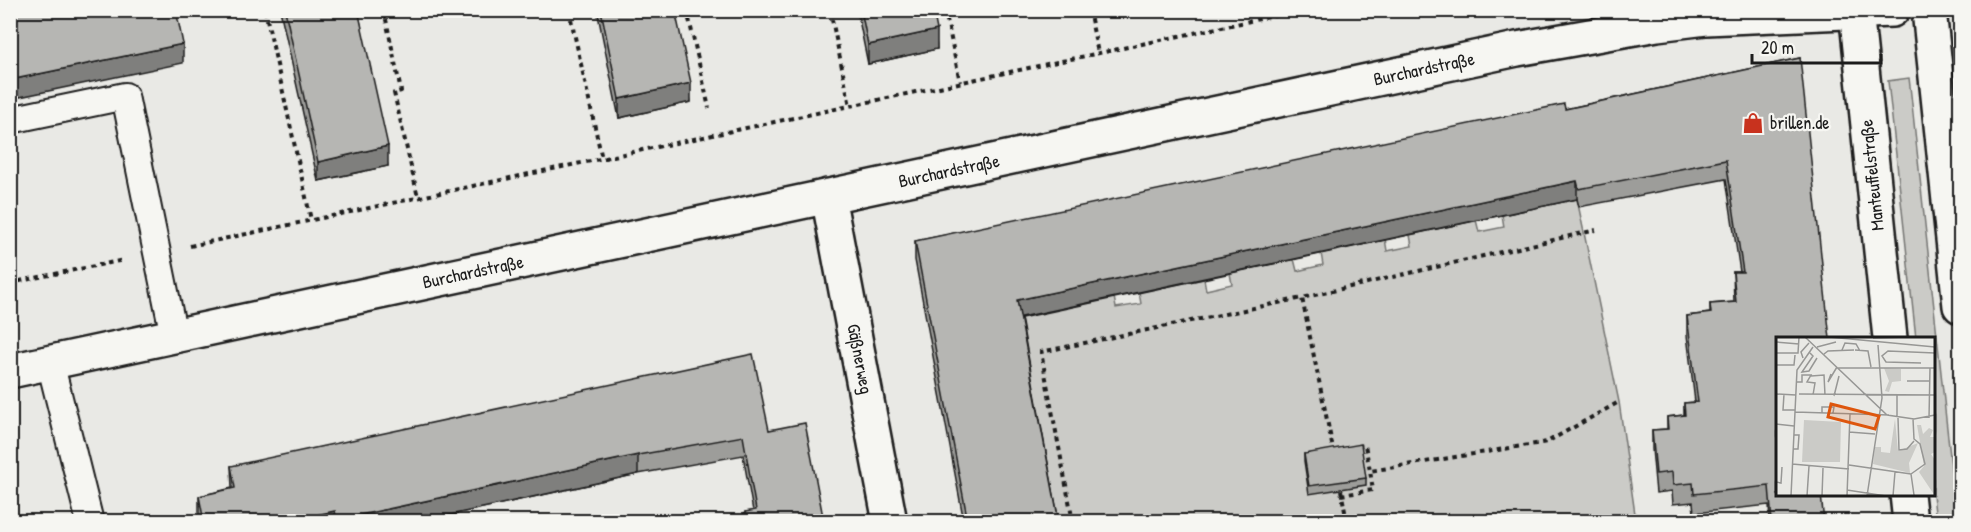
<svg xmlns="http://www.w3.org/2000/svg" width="1971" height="532" font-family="'Patrick Hand',sans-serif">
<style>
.green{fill:#cbcbc7;stroke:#747472;stroke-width:1.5}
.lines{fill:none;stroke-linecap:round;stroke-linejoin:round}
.service-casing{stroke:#1c1c1c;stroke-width:30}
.minor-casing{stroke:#1c1c1c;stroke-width:38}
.secondary-casing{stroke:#1c1c1c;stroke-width:38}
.path{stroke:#1c1c1c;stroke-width:4;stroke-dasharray:4.5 4.5;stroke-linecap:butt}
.service{stroke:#f6f6f2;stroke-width:26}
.minor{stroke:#f6f6f2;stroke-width:33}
.secondary{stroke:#f6f6f2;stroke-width:33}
.wall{fill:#9d9d9a;stroke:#1c1c1c;stroke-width:1.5}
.shaded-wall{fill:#7f7f7d;stroke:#1c1c1c;stroke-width:1.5}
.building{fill:#b6b6b3;stroke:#1c1c1c;stroke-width:1.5}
.labels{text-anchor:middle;stroke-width:4.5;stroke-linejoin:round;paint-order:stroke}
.street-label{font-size:18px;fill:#1c1c1c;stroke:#f6f6f2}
.poi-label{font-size:18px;fill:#1c1c1c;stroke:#f6f6f2;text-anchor:start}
.inset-road{fill:none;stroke:#979795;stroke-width:1.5}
.view{fill:#de560d;fill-opacity:0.15;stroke:#de560d;stroke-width:3}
.inset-edge{fill:none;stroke:#1c1c1c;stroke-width:3}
</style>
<rect width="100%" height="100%" fill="#e9e9e5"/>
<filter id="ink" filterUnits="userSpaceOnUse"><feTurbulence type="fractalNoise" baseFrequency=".0167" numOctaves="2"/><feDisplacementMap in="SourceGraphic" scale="12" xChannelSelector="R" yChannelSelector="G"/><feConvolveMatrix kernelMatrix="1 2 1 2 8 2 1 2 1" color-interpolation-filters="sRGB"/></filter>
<g filter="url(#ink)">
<path class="green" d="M1909,78L1911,95L1957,521H1936L1933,495L1934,338H1916L1888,81Z
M1577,199L1619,402L1636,521H1056L1017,307L1114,297L1116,308L1141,304L1139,292L1204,279L1206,290L1232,284L1230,273L1294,259L1297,271L1323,265L1321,253L1385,239L1387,251L1412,246L1410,235L1476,220L1479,232L1504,227L1502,215Z"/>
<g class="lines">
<defs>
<path id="service" d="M10,120L125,96L174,336
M50,362L90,522"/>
<path id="minor" d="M828,196L890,522
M10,371L1517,49L1657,24L1706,18L1892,10"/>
<path id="secondary" d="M1856,10L1890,338
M1929,10L1960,306
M1907,494L1910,522"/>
</defs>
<use href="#service" class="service-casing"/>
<use href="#minor" class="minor-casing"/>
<use href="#secondary" class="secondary-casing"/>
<path class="path" d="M265,10L311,220
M384,10L401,91L394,93L418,197
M569,10L602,159
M687,10L709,108
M830,10L850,106
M945,10L960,82
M1089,10L1098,53
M10,11L11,10
M190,246L1302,10
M10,283L124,260
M1358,446L1365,445L1370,471L1547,442L1619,402
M1334,454L1302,298L1596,230
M1341,490L1347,522
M1341,495L1373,490L1370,471
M1073,522L1041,352L1302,298"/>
<use href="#service" class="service"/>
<use href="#minor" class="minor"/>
<use href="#secondary" class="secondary"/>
</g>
<path class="wall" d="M280,10H358L388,166L318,181Z
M597,10H675L691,102L619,118Z
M857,10H933L937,49L868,64Z
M1800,58L1778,339L1824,522H1770L1769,505L1694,513L1693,502L1673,504L1672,491L1656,493L1652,449V430L1667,429V417L1684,415V403L1695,402L1687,335V316L1710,313V304L1734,302L1733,272H1740L1726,179L1579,207L1577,199L1021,318L1059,522H964L915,260V241L1565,109Z
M769,430L824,522H745V512L753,511L743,455L638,474L418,522H200L199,514V496L232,488L231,466Z
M1304,454L1366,478V485L1309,494L1304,461Z"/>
<path class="shaded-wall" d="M937,30V49L868,64V45Z
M183,44V63L10,99V80Z
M691,83V102L619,118V99Z
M388,146V166L318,181V162Z
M1577,181V199L1017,318V300Z
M638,455V474L418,522H337V520Z
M335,511V522H284Z"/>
<path class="building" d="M27,10H176L183,44L10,80V14Z
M285,10H358L388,146L318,162Z
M601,10H675L691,83L619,99Z
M861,10H933L937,30L868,45Z
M1800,58L1830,339H1778V495H1821L1824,522H1772L1769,486L1694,494L1693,483L1673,485L1672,472L1656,474L1652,430L1668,429L1667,417L1685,415L1684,403L1698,402L1687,316L1711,313L1710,304L1736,302L1733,272H1743L1726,160L1579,189L1577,181L1017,300L1059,522H968L915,241L1564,104L1565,109Z
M753,354L769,430L805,423L824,522H747L745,512L756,510L743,436L638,455L337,520L335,511L284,522H204L199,496L235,488L231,466Z
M1361,444L1366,478L1309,486L1304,454Z"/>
</g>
<defs>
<symbol id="shop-bare" viewBox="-9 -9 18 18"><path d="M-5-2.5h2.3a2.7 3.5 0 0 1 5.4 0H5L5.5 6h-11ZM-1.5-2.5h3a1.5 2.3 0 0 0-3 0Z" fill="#c8321e" stroke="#f6f6f2" stroke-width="2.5" paint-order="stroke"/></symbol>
</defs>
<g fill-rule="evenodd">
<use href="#shop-bare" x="1738" y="108" width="30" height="30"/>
</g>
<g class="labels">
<g class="street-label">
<text transform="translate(1424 69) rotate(-12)" y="6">Burchardstraße</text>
<text transform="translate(949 171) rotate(-12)" y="6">Burchardstraße</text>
<text transform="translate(1872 175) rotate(-96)" y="6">Manteuffelstraße</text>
<text transform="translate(473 272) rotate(-12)" y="6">Burchardstraße</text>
<text transform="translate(860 359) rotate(79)" y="6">Gäßnerweg</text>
</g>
<g class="poi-label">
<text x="1770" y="129">brillen.de</text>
</g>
</g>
<g transform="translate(1776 337)">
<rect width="159" height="159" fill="#e9e9e5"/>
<path d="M108,31L125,32V44L116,45L113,55L109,54L113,44ZM119,82L122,114L142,106L133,126L134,136L97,127L99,110H105V115L114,116ZM28,83L65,85L64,125H26ZM141,88H145L147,97L153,91L157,93L154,100H159V115L155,117L159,123V159L143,135L148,129Z" fill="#cbcbc7"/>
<path class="inset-road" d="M29,0L111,78L138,82L159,78M53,0L159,10M97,1L132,0M0,5L23,7M41,10L60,5M66,13L69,6L80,7L84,14M79,13L92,14L95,30M0,16H22L23,0M34,16L37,19L26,35L33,34L41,21M48,17L52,14L78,13M27,21L25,15L33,6M145,26L110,25L106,19L112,14L159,16M0,28H18L19,18M62,31H159M55,37L52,45L61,30M35,39L48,38L49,58M131,44H154M20,45H26V38H35L31,45L39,46L37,58M0,57L20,58M8,57L7,73H19M23,57L159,58M121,58V81M58,59L63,39M19,75L113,78M46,76V70H58L57,76M122,81L123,113L131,112L138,104M153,81L154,31M0,87L18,89M73,95L99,97M17,112H22L23,98H18M16,127L73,132M73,128L135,137M135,137L149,127L144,107L138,102L137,82M135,137L138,158M0,145L5,146L6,130M71,153L110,159M15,159L21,33L37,10M31,159L33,129M46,159L47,131M71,159L74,77M91,159L106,61L102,8M117,159L119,135"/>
<path class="view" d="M55,67L103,79L99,92L52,80Z"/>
<rect width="159" height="159" class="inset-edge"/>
</g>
<rect width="1971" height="532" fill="none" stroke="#f6f6f2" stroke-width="36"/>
<rect x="18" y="18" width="1935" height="496" fill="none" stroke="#1c1c1c" stroke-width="2" filter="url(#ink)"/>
<path d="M1752 54v9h129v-9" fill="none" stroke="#1c1c1c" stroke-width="3"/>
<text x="1761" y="54" font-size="18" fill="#1c1c1c" stroke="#f6f6f2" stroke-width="4.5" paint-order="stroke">20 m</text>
</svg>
